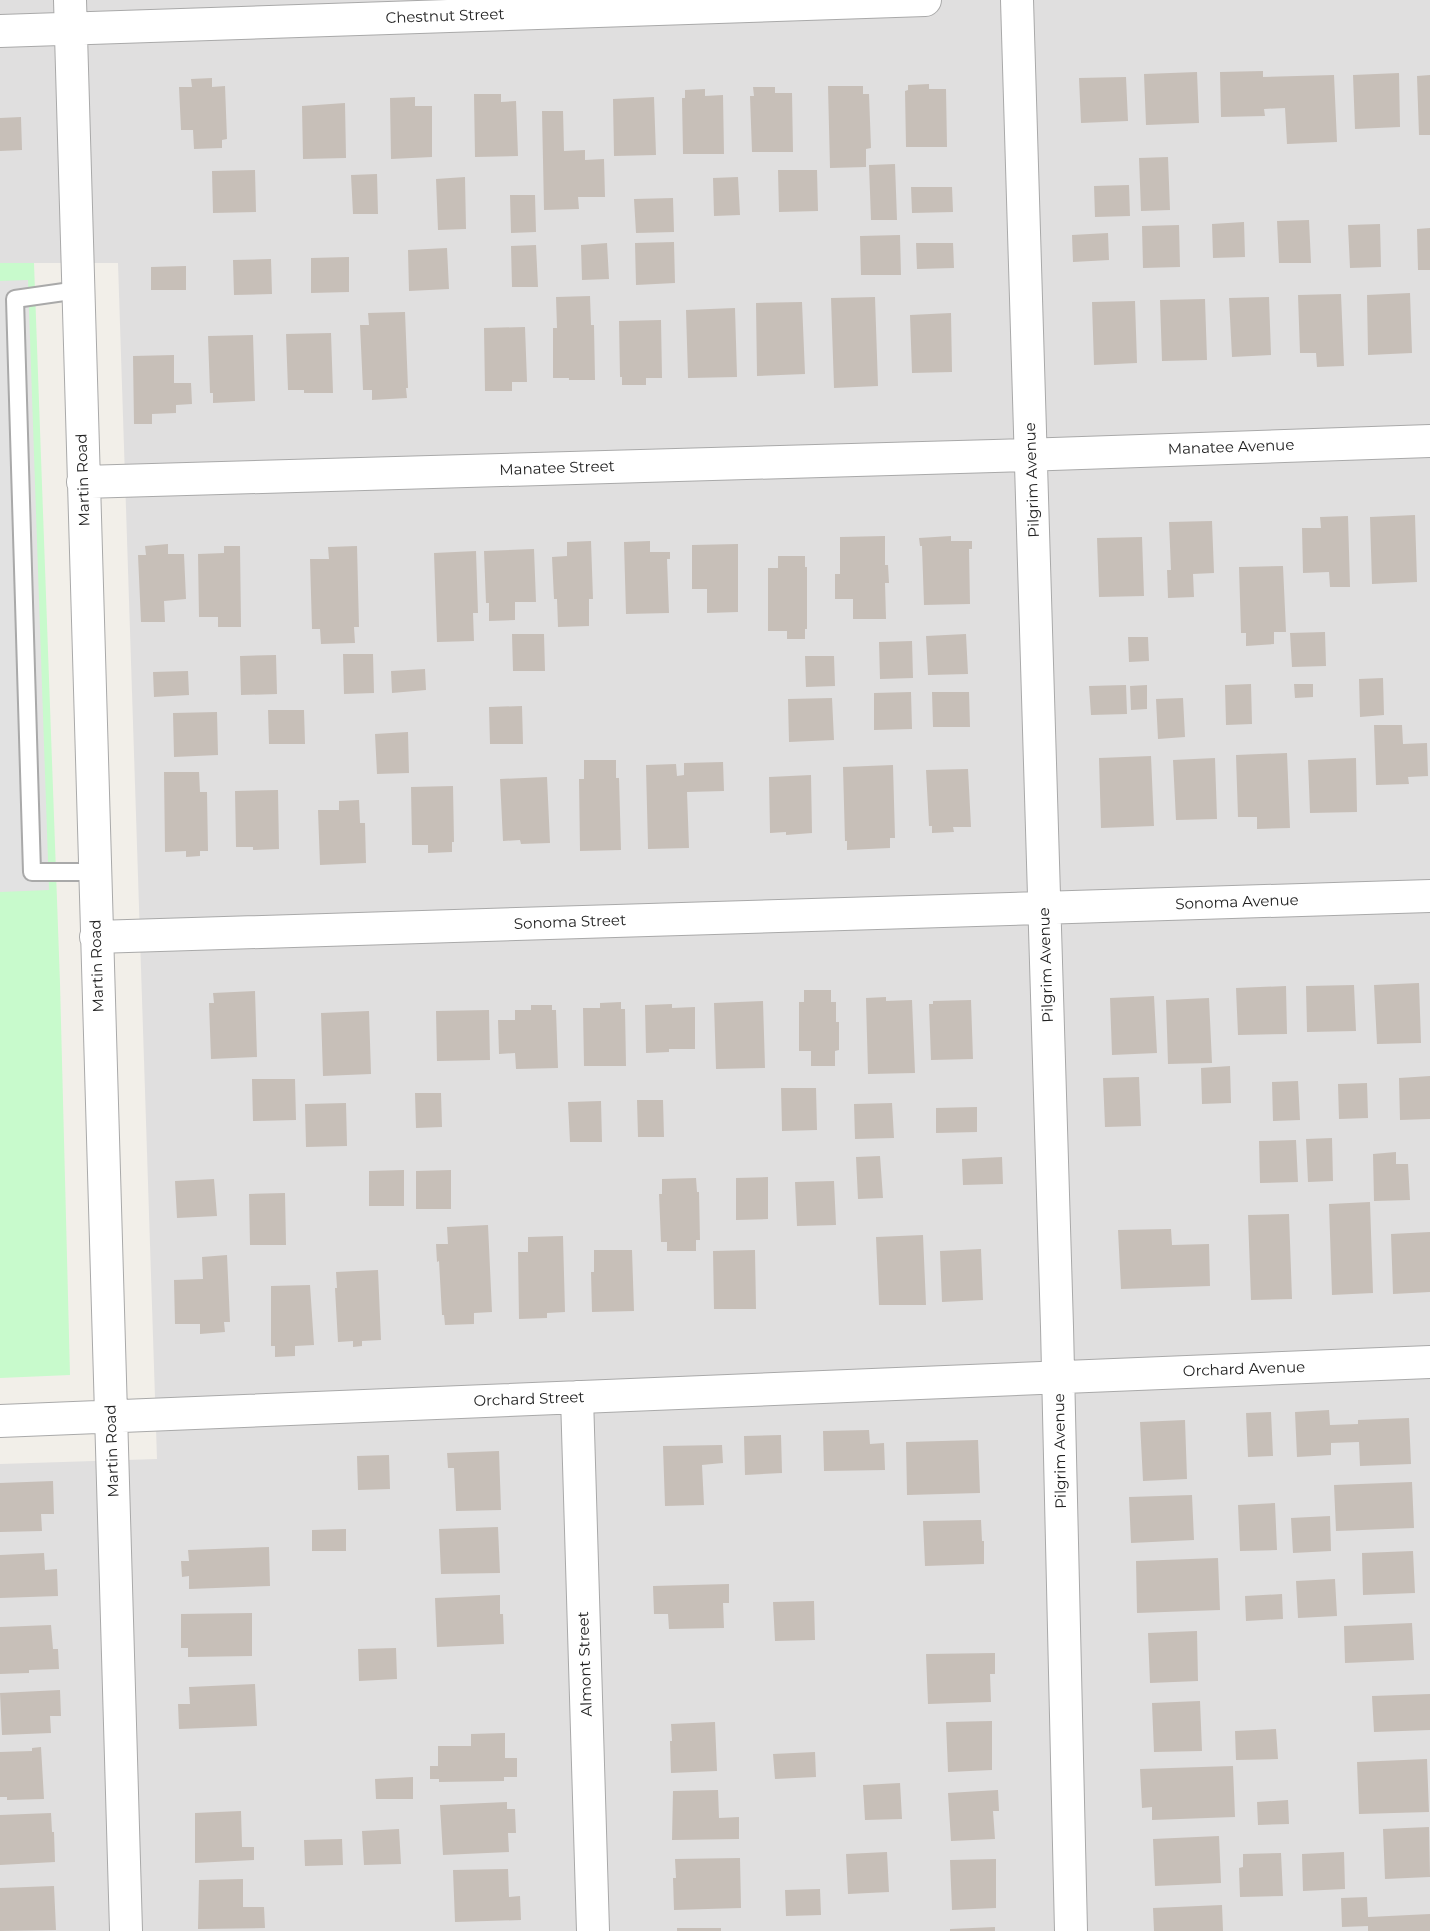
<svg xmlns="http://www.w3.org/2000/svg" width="1430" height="1931" font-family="Montserrat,sans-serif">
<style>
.residential{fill:#e0dfdf}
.park{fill:#c8facc}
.parking{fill:#e2e2e2}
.building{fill:#c7bfb8}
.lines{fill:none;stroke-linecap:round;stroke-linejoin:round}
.lane-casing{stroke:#a9a9a9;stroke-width:20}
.street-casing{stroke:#a9a9a9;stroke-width:34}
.lane{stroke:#fff;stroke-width:16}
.street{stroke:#fff;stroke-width:32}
.labels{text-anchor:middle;stroke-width:5;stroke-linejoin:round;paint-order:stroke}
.street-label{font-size:15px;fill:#222;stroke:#fff}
</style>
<rect width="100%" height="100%" fill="#f2efe9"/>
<path class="residential" d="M0,0H1430V1931H0V1464L157,1459L118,263H0Z"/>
<path class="park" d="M0,263H34L60,983L70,1375L0,1378Z"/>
<path class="parking" d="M28,280L49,890L0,892V281Z"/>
<path class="building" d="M1263,71V77L1334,75L1337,142L1287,144L1285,108L1264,109L1265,116L1221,117L1220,72Z
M1197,72L1199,123L1146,125L1144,74Z
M1399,73L1400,127L1355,129L1353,75Z
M1430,75V135H1419L1417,76Z
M1126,77L1128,121L1081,123L1079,78Z
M212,78V87L225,86L227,139L222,140V148L194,149L193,130H181L179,87H192L191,79Z
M929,84V89H946L947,147H906L905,91L908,90V85Z
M828,86H863V94H869L871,148L866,149V167L830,168Z
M753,87H775V93H792L793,152H752L750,96H754Z
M705,89V96L723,95L724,154H683L682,98H685V90Z
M474,94H501V102L516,101L518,156L475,157Z
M415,97V106H432V157L391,159L390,98Z
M654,97L656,155L614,156L613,99Z
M345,103L346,158L303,159L302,106Z
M542,111H563L564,151L585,150V160L604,159L605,197H578L579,209L544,210Z
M21,117L22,150L0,151V118Z
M1168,157L1170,210L1141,211L1139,158Z
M895,164L897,220H871L869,165Z
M255,170L256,212L213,213L212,171Z
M778,170H817L818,211L779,212Z
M377,174L378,214H353L351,175Z
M465,177L466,229L438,230L436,179Z
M738,177L740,215L714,216L713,178Z
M1129,185L1130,216L1095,217L1094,186Z
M911,187H952L953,212L912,213Z
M510,195H535L536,232L511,233Z
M673,198L674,232L636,233L634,199Z
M1309,220L1311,263H1279L1277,221Z
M1244,222L1245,257L1213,258L1212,224Z
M1380,224L1381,267L1350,268L1348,225Z
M1179,225L1180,267L1143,268L1142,226Z
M1430,228V270H1418L1417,229Z
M1108,233L1109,260L1073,262L1072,235Z
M900,235L901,275H861L860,236Z
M674,242L675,283L636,285L635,243Z
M607,243L609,279L582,280L581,245Z
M916,243H953L954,268L917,269Z
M536,245L538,287H512L511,246Z
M447,248L449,289L409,291L408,250Z
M349,257V292L311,293V258Z
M271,259L272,294L234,295L233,260Z
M186,266V290H151V267Z
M1410,293L1412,353L1368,355L1367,295Z
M1341,294L1344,366L1317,367L1316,353H1300L1298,295Z
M590,296L591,325H594L595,380H569V378H553V328H557L556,297Z
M875,297L878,386L834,388L831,298Z
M1269,297L1271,355L1232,357L1229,298Z
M1205,299L1207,360L1162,361L1160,300Z
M1135,301L1137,363L1094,365L1092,302Z
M802,302L805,374L757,376L756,303Z
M735,308L737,377L688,378L686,310Z
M405,312L408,388H406L407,398L372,400V390H363L360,325H369L368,313Z
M951,313L952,372L912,373L910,315Z
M661,320L662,378H646V385H622V377H620L619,321Z
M525,327L527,382H512V391H485L484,328Z
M331,333L333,393H304V390H288L286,334Z
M253,335L255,401L213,403V393H210L208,336Z
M174,355V383H191L192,404L176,405V413L152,414V424H134L133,356Z
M1415,515L1417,582L1372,584L1370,517Z
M1348,516L1350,587H1330L1329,572L1303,573L1302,528H1321L1320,517Z
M1212,521L1214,573L1193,574L1194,597L1168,598L1167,570H1171L1169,522Z
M885,536V565H888L889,583H885L886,619H853V599H835V574H840V537Z
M951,536V541H972V549H969L970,604L924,605L922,546H920L919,538Z
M1142,537L1144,596L1099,597L1097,538Z
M591,541L593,599H589V626L558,627L557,599H554L552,557L567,556V542Z
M650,541V552H670V559H667L669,613L626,614L624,542Z
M168,544V554H184L186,599L164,601L165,622H141L138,555H146L145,546Z
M738,544V612L707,613V589H692V545Z
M224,546H240L241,627H218V617H199L198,554L224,553Z
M357,546L359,627H354L355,643L321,644L320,629H312L310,559H329L328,547Z
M534,549L536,602H515V620L489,621V603H486L484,551Z
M476,551L478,613H473L474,641L437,642L434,553Z
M778,556H805V567H807V629H805V639H787V631H768V568H778Z
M1283,566L1286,632H1274V644L1246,646V633H1241L1239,567Z
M1325,632L1326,666L1292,667L1290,633Z
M512,634H544L545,671H513Z
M966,634L968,674L928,675L926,636Z
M1128,637H1148L1149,661L1129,662Z
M912,641L913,678L880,679L879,642Z
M343,654H373L374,693L344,694Z
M276,655L277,694L241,695L240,656Z
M805,656H834L835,686L806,687Z
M425,669L426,690L392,693L391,671Z
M188,671L189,695L154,697L153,672Z
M1383,678L1384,715L1360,717L1359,679Z
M1251,684L1252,724L1226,725L1225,685Z
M1294,684H1313V697L1295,698Z
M1126,685L1127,714L1091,715L1089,686Z
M1147,685V709L1131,710L1130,686Z
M911,692L912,729L874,730V693Z
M932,692H969L970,727H933Z
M832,698L834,740L789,742L788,699Z
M1183,698L1185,737L1158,739L1156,699Z
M522,706L523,744H490L489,707Z
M268,710H304L305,744H269Z
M217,712L218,755L174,757L173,713Z
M1374,725H1402L1403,744L1427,743L1428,776L1408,777L1409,784L1376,785Z
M408,732L409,773L377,774L375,734Z
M1287,753L1290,828L1257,829V817H1238L1236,755Z
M1151,756L1154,826L1101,828L1099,758Z
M1215,758L1217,819L1176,820L1173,760Z
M1356,758L1357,812L1310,813L1308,760Z
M584,760H616V778H619L621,850L580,851L579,779H584Z
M723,762L724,791L687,792L689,848L648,849L646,765L676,764L677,776L684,775V763Z
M893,765L895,838H890V848L847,850V841H845L843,767Z
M968,769L971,827H953L954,832L932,833V826H929L926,770Z
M164,772H199L200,792H207L208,851H200V856L186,857V851L165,852Z
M811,775L812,833L786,835V832L770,833L769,777Z
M547,777L550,843L521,844L520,840L503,841L500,779Z
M453,786L454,842H452V852L428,853V845H412L411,787Z
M278,790L279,849L253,850V847H236L235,791Z
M359,800L360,823H365L366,863L320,865L318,810H339V801Z
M1419,983L1421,1043L1377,1044L1374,985Z
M1354,985L1356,1031L1307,1032L1306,986Z
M1286,986L1287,1034L1238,1035L1236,988Z
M804,990H831V1002H836V1022H839V1050L835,1051V1066H811V1051H799V1002H804Z
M255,991L257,1057L211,1059L209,1003H214L213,993Z
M1154,996L1157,1053L1112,1055L1110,998Z
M886,997V1001L912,1000L915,1073L868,1074L866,998Z
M1209,998L1212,1063L1168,1064L1166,1000Z
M971,1000L973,1059L931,1060L929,1004H933V1001Z
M763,1001L765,1068L716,1069L714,1003Z
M621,1002V1009H625L626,1066H584L583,1008H600V1003Z
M672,1004V1008L695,1007V1049H669V1052L646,1053L645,1005Z
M531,1005H552V1010H556L558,1068L516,1069L515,1053L499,1054L498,1020H515V1010H531Z
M489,1010L490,1060L437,1061L436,1011Z
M369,1011L371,1074L323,1076L321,1013Z
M1230,1066L1231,1103L1202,1104L1201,1068Z
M1430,1076V1119L1400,1120L1399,1078Z
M1139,1077L1141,1126L1105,1127L1103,1078Z
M252,1079H295L296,1120L253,1121Z
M1298,1081L1300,1120L1273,1121L1272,1082Z
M1367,1083L1368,1118L1339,1119L1338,1084Z
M781,1088H816L817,1130L782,1131Z
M415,1093H441L442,1127L416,1128Z
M637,1100H663L664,1137H638Z
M601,1101L602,1142H570L568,1102Z
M346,1103L347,1146L306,1147L305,1104Z
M892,1103L894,1138L855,1139L854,1104Z
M977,1107V1132L936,1133V1108Z
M1332,1138L1333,1181L1308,1182L1306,1139Z
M1296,1140L1298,1182L1260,1183L1259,1141Z
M1396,1152V1164H1408L1410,1200L1374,1201L1373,1154Z
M880,1156L883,1198L858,1199L856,1157Z
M1002,1157L1003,1184L963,1185L962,1159Z
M404,1170V1206H369V1171Z
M451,1170V1209H416V1171Z
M768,1177V1219L736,1220V1178Z
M696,1178L697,1192H699L700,1240H696V1251H667V1242H661L659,1194H662V1179Z
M214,1179L217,1216L177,1218L175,1181Z
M834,1181L836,1225L797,1226L795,1182Z
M285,1193L286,1245H250L249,1194Z
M1370,1202L1373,1293L1332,1295L1329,1204Z
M1289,1214L1292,1299L1251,1300L1248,1215Z
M488,1225L492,1312L474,1313V1324L445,1325L444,1315H442L439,1261L437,1262L436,1244H448L447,1227Z
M1171,1229L1172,1245L1209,1244L1210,1286L1121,1289L1118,1230Z
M1430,1232V1292L1393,1294L1391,1234Z
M923,1235L926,1305H879L876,1237Z
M563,1236L565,1312L547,1313V1318L519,1319L518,1252H528V1237Z
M981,1249L983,1300L942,1302L940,1251Z
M594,1250H632L634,1311L592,1312L591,1272H594Z
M755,1250L756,1309H714L713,1251Z
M227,1255L230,1322H224L225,1332L200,1334V1324H175L174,1280L203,1279L202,1257Z
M378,1270L381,1340L362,1341V1346L353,1347V1341L338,1342L335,1288H337L336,1272Z
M310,1285L314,1345L295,1346V1356L275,1357V1346H271V1286Z
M1329,1410L1330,1425L1358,1424V1420L1409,1418L1411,1464L1360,1466L1359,1442L1331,1443V1455L1297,1457L1295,1412Z
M1271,1412L1273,1456L1248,1457L1246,1413Z
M1185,1420L1187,1479L1143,1481L1140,1422Z
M869,1430L870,1444L884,1443L885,1470L824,1471L823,1431Z
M781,1435L782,1473L745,1475L744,1436Z
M978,1440L980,1493L907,1495L906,1442Z
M722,1445L723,1463L702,1465L704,1505L665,1506L663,1446Z
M499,1451L501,1510L456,1511L454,1468H448L447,1453Z
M389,1455L390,1489L358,1490L357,1456Z
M53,1481L54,1514H41L42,1531L0,1532V1483Z
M1412,1482L1414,1528L1336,1531L1334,1485Z
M1192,1495L1194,1540L1131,1543L1129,1497Z
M1275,1503L1277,1550L1240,1551L1238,1505Z
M1330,1516L1331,1551L1293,1553L1291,1518Z
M981,1520L982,1541H984V1564L925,1566L923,1521Z
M498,1527L500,1573L441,1574L439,1529Z
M346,1529V1551H312V1530Z
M269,1547L270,1586L189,1589V1576L182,1577L181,1561H189L188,1550Z
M1413,1551L1415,1593L1363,1595L1362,1553Z
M44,1553L45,1570L57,1569L58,1596L0,1598V1555Z
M1218,1558L1220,1610L1137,1613L1136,1561Z
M1335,1579L1337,1616L1298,1618L1296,1581Z
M729,1584V1603H723L724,1628L669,1629L668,1614H654L653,1586Z
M1282,1594L1283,1619L1246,1621L1245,1596Z
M500,1595V1614H503L504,1644L437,1647L435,1598Z
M814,1601L815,1640L775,1641L773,1602Z
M252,1613V1656L188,1657V1648H181V1614Z
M1412,1623L1414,1660L1345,1663L1344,1626Z
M51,1625L53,1649H58L59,1669L29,1670V1673L0,1674V1627Z
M1197,1631L1198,1681L1150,1683L1148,1633Z
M396,1648L397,1679L359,1681L358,1649Z
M995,1653V1674H990L991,1702L928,1704L926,1654Z
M255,1684L257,1726L179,1729L178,1704H190L189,1687Z
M60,1690L61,1716H50L51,1733L2,1735L0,1693Z
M1430,1694V1730L1374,1732L1372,1696Z
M1200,1701L1202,1751L1154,1752L1152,1703Z
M992,1721V1770L948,1772L946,1722Z
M715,1722L717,1771L671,1773L670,1741H672L671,1724Z
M1276,1729L1278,1759L1236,1760L1235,1731Z
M505,1733V1758H517V1777H504V1781L439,1782V1779H430V1766H438V1746H471V1734Z
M41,1747L44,1799L7,1800V1797H0V1752L32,1751V1748Z
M815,1752L816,1777L775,1779L773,1754Z
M1427,1759L1429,1812L1359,1814L1357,1762Z
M1233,1766L1235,1817L1152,1820V1807L1142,1808L1140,1769Z
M413,1777V1799H376L375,1779Z
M900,1783L902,1819L865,1820L863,1785Z
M718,1790L719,1818L739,1817V1839L672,1840L673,1791Z
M998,1790L999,1811H993L995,1839L951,1841L948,1793Z
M1288,1800L1289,1824L1258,1825L1257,1802Z
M507,1802V1809H515L516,1833H508L509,1852L443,1855L440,1805Z
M241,1811L242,1847H254V1860L195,1863V1813Z
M51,1813L52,1832H54L55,1862L0,1865V1815Z
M1429,1827L1430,1877L1385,1879L1383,1829Z
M399,1829L401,1864L364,1865L362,1831Z
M1219,1836L1221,1883L1155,1886L1153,1839Z
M342,1839L343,1865L305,1866L304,1840Z
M887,1852L889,1892L848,1894L846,1854Z
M1344,1852L1345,1889L1303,1891L1302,1854Z
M1281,1853L1283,1896L1240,1897L1239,1868L1243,1867V1854Z
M740,1858L741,1908L674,1910L673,1878H676L675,1859Z
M996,1859V1908L952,1910L950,1860Z
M508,1869L509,1897L520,1896L521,1920L455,1922L453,1870Z
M243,1879V1907H264L265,1928L198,1929L199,1880Z
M54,1886L56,1930L0,1931V1888Z
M820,1889L821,1915L786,1916L785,1890Z
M1367,1897L1368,1917L1430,1914V1931H1368V1926L1342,1927L1341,1898Z
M1222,1905L1223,1931H1154L1153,1908Z
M995,1927V1931H950V1929Z
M677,1928H721V1931H677Z"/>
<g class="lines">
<defs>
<path id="lane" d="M78,290L15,299L32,872H94"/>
<path id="street" d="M70,0L126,1931
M1017,0L1057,1327L1071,1931
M0,31L925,0
M83,482L994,456L1430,441
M96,937L1430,896
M577,1397L593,1931
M0,1421L1430,1362"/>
</defs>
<use href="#lane" class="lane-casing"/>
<use href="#street" class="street-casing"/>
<use href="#lane" class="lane"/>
<use href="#street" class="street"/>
</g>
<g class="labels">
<g class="street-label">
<text transform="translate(445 16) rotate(-2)" y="5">Chestnut Street</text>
<text transform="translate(1231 447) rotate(-2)" y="5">Manatee Avenue</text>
<text transform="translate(557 468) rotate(-2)" y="5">Manatee Street</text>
<text transform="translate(83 480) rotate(-92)" y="5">Martin Road</text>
<text transform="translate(1032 480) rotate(-92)" y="5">Pilgrim Avenue</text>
<text transform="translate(1237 902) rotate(-2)" y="5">Sonoma Avenue</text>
<text transform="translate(570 922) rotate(-2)" y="5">Sonoma Street</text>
<text transform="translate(1046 965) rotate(-92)" y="5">Pilgrim Avenue</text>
<text transform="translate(97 966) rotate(-92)" y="5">Martin Road</text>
<text transform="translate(1244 1369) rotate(-2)" y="5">Orchard Avenue</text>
<text transform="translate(529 1399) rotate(-2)" y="5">Orchard Street</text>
<text transform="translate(112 1451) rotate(-92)" y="5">Martin Road</text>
<text transform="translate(1060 1451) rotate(-91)" y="5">Pilgrim Avenue</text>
<text transform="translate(585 1664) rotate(-92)" y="5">Almont Street</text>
</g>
</g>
</svg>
